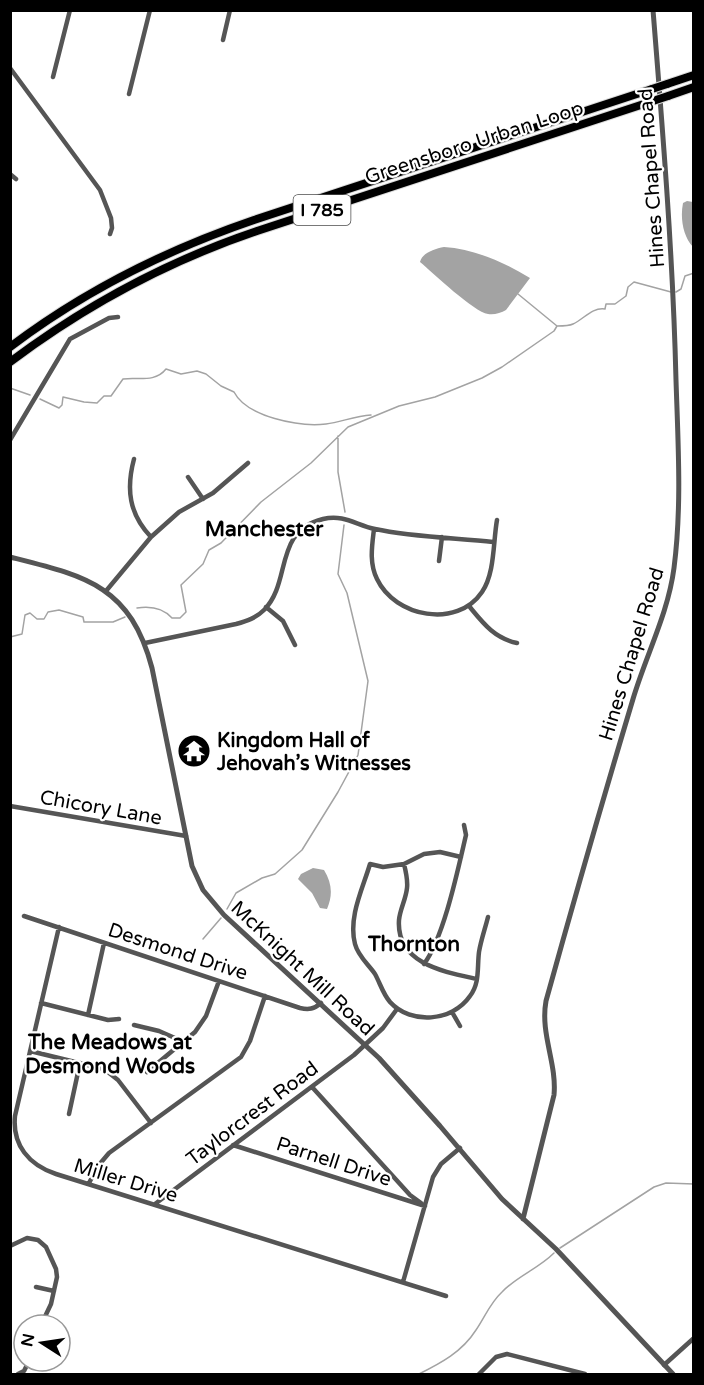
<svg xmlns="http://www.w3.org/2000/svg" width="704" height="1385" font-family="'Varela Round',sans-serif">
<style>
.water{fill:#a3a3a3}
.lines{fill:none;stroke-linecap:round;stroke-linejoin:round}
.stream{stroke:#a3a3a3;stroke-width:1.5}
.motorway-casing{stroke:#dbdbdb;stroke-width:10}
.minor{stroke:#555;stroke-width:4.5}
.tertiary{stroke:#555;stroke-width:5}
.motorway{stroke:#000;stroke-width:8}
.motorway-bridge-casing{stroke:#dbdbdb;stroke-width:10;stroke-linecap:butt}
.motorway-bridge{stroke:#000;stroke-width:8}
.labels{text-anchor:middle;stroke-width:4.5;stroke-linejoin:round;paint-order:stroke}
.shield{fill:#fff;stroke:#4c4c4c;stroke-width:1.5}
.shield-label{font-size:18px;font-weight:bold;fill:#000}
.street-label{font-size:20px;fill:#000;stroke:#fff}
.poi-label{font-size:20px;font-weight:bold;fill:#000;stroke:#fff;text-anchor:start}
.neighbourhood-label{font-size:21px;font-weight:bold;fill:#000;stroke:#fff}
</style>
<rect width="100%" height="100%" fill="#fff"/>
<path class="water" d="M687,201L693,202V247C683,236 680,218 683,203Z
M444,247C474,249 504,262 530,278L506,310C501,313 494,315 488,314C474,312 433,273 420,262C422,253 434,249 444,247Z
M313,868L324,870C332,883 333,895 327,909L320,908L312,893L298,879L301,874Z"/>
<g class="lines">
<path class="stream" d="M676,292L681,289L685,276L694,273
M518,294L557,326C562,326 569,326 573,324C584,319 592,307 605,309L606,304H615L626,296L628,287L634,282L671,292
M10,388L30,395
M40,399L59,408L62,405L63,397L84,402L97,403L104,396H111L123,379C138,377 155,383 166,369L181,374L197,371L206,374L221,386L234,392C247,417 299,427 326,424C341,422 355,416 371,415
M338,436V472L345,512
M137,608C150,606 163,608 172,618H180L186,612L181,585L203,564L209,550L221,543L261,502L311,463L348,427L399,406L435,397L482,378L502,367L554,331L557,326
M10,637L22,634L25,615L30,613L37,619H44L48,612L59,610L83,617L84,622H113L125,617
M227,909L236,893L262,878L275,874L302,850L338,792L358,755L368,681L347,593L338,574L344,525
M203,939L221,918
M560,1248L654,1187L666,1183L694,1184
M419,1374C441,1363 462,1352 476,1330C485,1317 490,1303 502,1292C517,1276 538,1269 554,1253"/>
<defs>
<path id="motorway" d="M667,84L694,75
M668,96L694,87
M10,347C84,291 166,250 254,220L652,89
M10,362C86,305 168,261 257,231L653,101"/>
</defs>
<use href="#motorway" class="motorway-casing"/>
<path class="minor" d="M223,40L230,10
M10,68L100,190L111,218L112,228L110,234
M53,77L70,10
M129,94L150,10
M10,174L16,179
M10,440L70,339L109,318L118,317
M134,459C126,489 129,514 151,537
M188,477L203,499
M374,529C372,546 369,563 377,579C395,617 457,629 482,592C495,573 493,542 497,520
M439,561L442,537
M106,591L151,537L179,512L213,493L248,463
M469,606C483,623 494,638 517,643
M266,607L283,621L295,645
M145,643L236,624C247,621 256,618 264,610C292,582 273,531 323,519C344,514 356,525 375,529C412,537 456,538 493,542
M10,806L186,836
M461,857L440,852L424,854L404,864L383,867L370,864C363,888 348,917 355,944C358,956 368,964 375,974C380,983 383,994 390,1002C411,1025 452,1022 470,996C480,983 477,968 479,952C481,940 485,929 488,917
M404,864C406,872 408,880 407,888C406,899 400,909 399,920C396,964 445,972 477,979
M24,916L300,1008C309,1010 314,1009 321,1003
M59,927L15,1116C12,1145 29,1165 56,1174L446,1296
M424,964C444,937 458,869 466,835L464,825
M41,1003L108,1020L119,1019
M452,1012L460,1026
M88,1015L104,943
M134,1025L159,1031L184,1042
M30,1051L104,1069L118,1080L151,1123
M147,1072L195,1032L206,1016L219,981
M312,1087L410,1195L421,1203
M69,1114L80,1063
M233,1145L425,1206
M89,1183L98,1166L109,1153L241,1057L250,1041L265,996
M155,1204L354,1055L383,1028L397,1009
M10,1246L27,1238L38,1240L46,1247L56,1269L57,1277L51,1304L41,1325
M403,1282L433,1177L441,1164L460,1148
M36,1287L54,1291
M664,1365L694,1338
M18,1374L24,1371L29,1361
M479,1374L496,1357L507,1354L585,1374"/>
<path class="tertiary" d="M10,557C85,576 130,585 152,668L192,866L203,890L224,915L379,1058L440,1126L502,1199L556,1249L673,1374
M523,1219L554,1095C557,1063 540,1034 546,1001C574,900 603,799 633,699C646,655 668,614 674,568C682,506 678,443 676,380C673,257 663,134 653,10"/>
<use href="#motorway" class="motorway"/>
<defs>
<path id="motorway-bridge" d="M652,89L667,84
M653,101L668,96"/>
</defs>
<use href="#motorway-bridge" class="motorway-bridge-casing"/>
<use href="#motorway-bridge" class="motorway-bridge"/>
</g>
<defs>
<symbol id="temple-disc" viewBox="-11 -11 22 22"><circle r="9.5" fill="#000" stroke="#fff"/><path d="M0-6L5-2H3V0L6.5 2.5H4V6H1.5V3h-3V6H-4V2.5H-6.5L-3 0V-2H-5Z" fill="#fff"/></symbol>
</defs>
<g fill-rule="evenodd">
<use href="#temple-disc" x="175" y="732" width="38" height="38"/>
</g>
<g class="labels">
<rect class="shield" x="293.5" y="195" width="57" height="30" rx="4.5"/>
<g class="shield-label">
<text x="322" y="216">I 785</text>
</g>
<g class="street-label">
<text transform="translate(474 142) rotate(-18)" y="7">Greensboro Urban Loop</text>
<text transform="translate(651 178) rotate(-94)" y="7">Hines Chapel Road</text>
<text transform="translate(631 654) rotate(-73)" y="7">Hines Chapel Road</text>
<text transform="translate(101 807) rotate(10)" y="7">Chicory Lane</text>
<text transform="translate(178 951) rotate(18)" y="7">Desmond Drive</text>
<text transform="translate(303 968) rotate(43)" y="7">McKnight Mill Road</text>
<text transform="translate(252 1113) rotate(-37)" y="7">Taylorcrest Road</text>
<text transform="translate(334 1161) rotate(18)" y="7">Parnell Drive</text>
<text transform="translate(126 1180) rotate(17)" y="7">Miller Drive</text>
</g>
<g class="poi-label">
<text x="217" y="747">Kingdom Hall of<tspan x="217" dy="23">Jehovah’s Witnesses</tspan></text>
</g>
<g class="neighbourhood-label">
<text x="264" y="536">Manchester</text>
<text x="414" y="951">Thornton</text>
<text x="110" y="1049">The Meadows at<tspan x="110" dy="24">Desmond Woods</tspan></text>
</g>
</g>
<rect width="704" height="1385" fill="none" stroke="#000000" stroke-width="24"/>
<g transform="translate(42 1343) rotate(282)"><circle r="28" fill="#ffffff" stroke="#999999" stroke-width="1.5"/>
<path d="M0-4.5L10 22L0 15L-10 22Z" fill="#000000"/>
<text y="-9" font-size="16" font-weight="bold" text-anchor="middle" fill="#000000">N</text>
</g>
</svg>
